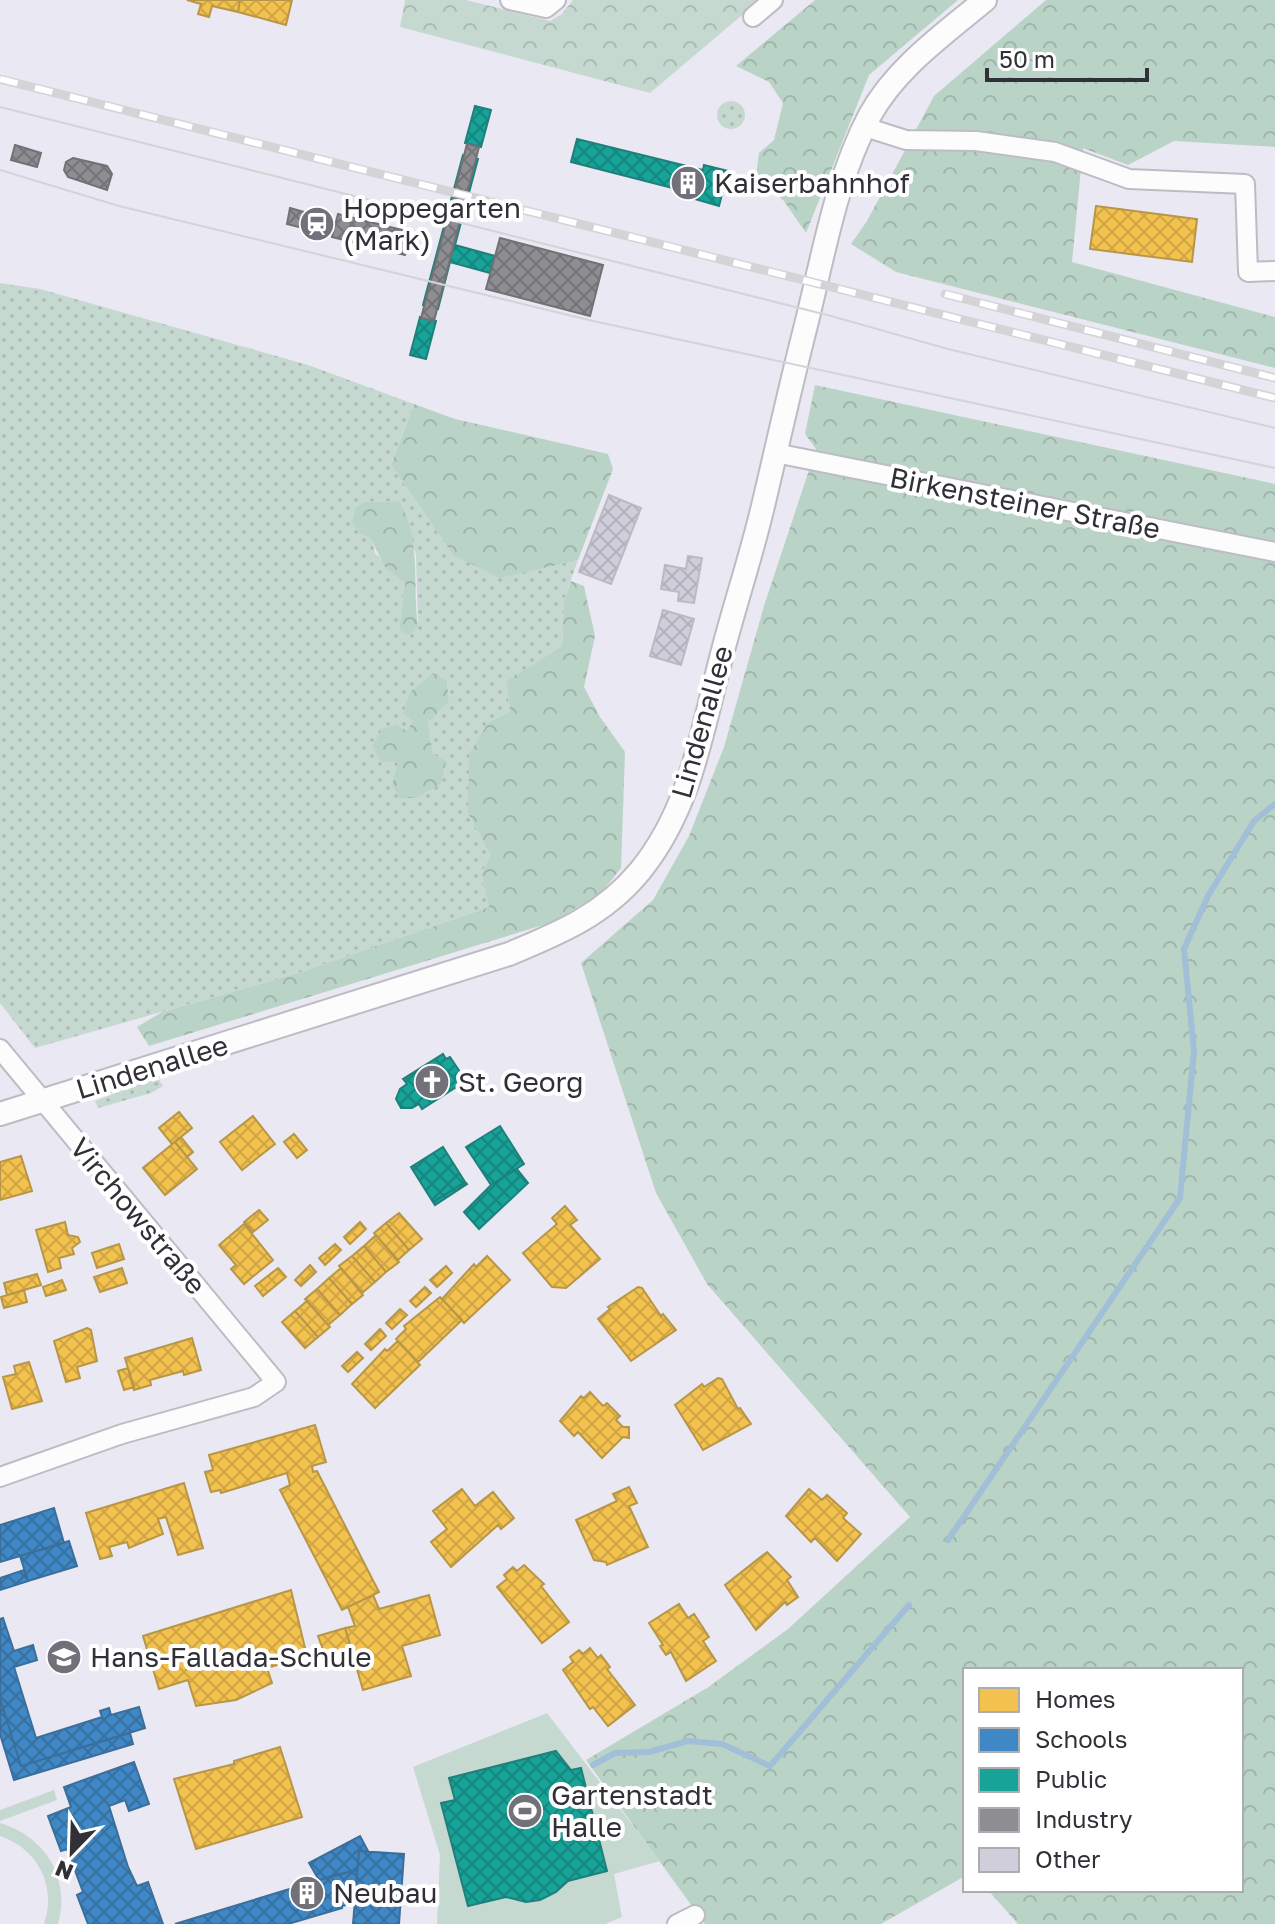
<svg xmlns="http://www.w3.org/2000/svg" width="1275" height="1924" font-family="'Golos Text',sans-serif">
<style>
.grass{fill:url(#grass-dots);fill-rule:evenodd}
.forest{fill:url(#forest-crowns)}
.park{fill:url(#park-crowns)}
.pitch{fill:#c6d9d0}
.homes{fill:url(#homes-cross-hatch);stroke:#b89647;stroke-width:2}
.schools{fill:url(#schools-cross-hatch);stroke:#3b6e9a;stroke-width:2}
.public{fill:url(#public-cross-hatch);stroke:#1f807b;stroke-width:2}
.industry{fill:url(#industry-cross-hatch);stroke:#717176;stroke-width:2}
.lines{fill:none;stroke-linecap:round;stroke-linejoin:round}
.stream{stroke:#a1bfd7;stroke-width:6}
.building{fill:url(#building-cross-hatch);stroke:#bbbac1;stroke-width:2}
.minor-casing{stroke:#bdbcc4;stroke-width:22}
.tertiary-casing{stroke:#bdbcc4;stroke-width:26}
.minor{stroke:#fcfcfd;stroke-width:18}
.tertiary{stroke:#fcfcfd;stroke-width:22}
.tram{stroke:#d4d4d6;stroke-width:2}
.rail-casing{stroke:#d4d4d6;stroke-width:9}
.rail{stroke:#fff;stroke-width:6;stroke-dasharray:18;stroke-linecap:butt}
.labels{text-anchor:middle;stroke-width:8;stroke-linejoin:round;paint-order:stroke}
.poi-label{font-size:28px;fill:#313036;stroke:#fff;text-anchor:start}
.street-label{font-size:28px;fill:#313036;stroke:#fff}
</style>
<defs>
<pattern id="grass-dots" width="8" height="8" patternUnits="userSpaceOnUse" patternTransform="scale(2)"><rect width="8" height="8" fill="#c6d9d0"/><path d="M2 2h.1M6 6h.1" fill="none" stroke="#abbbb3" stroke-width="1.8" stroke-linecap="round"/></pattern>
<pattern id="forest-crowns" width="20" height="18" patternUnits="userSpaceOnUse" patternTransform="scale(2)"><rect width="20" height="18" fill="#bad3c7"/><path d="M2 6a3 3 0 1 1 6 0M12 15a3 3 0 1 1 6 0" fill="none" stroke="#a0b5ac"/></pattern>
<pattern id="park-crowns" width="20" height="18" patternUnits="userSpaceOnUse" patternTransform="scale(2)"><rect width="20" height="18" fill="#c6d9d0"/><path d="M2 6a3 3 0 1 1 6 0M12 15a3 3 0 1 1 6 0" fill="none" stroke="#abbbb3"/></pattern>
<pattern id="homes-cross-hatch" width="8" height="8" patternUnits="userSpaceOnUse" patternTransform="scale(2)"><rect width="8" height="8" fill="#f2c14e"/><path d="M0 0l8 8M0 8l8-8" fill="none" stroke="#d0a645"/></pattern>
<pattern id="schools-cross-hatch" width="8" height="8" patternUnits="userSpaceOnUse" patternTransform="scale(2)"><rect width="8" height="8" fill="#3f88c5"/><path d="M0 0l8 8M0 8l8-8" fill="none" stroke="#3570a1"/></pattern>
<pattern id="public-cross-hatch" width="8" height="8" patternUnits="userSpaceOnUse" patternTransform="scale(2)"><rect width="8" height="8" fill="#17a398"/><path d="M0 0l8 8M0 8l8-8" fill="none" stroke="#15857d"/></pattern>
<pattern id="industry-cross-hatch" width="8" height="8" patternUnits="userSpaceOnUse" patternTransform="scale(2)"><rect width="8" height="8" fill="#8d8d92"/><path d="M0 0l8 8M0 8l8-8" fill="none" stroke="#747478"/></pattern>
<pattern id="building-cross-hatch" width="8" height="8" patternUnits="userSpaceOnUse" patternTransform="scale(2)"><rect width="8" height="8" fill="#d0ceda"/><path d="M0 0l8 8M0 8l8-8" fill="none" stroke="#b3b1bc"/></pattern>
</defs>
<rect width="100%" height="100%" fill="#eae8f2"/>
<path class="grass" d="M717 115a14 14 0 1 1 28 0a14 14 0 1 1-28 0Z
M0,283L40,289L308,365L414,404L391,465L453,555L542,567L578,560L564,599L562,646L506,681L510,712L468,813L490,855L481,875L489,907L298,973L35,1048L0,1003ZM399,501L416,555L418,626L399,629L405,583L375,553L365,502ZM447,681L449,700L428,723L433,754L398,761L413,721Z
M152,1079L159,1080L163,1086L151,1093L98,1108L95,1101Z"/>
<path class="forest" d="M815,0H958L869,75L806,233L784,201L756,176L759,153L774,140L783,103L769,82L736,66Z
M1046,0H1275V147L1174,141L1128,165L1083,148L1072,262L1275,317V368L896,272L851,244L867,221L934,96Z
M815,385L1275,484V1924H1018L988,1890H1241V1670H965V1876L881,1924H705L586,1760L707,1688L788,1629L910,1517L707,1284L656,1193L581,963L653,900L689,836L724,747L764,606L816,449L805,434Z
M414,404L455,419L608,454L613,469L578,560L500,578L453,555L391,465Z
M399,501C422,539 412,584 418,626L408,636L399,629L405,583L385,567L370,537L361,534L352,523L356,507L365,502Z
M571,581L584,586L595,636L584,687L600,717L625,752L621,868L602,892L553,922L149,1046L137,1027L162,1012L298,973L489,907L481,875L490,855L468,813L469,754L488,723L510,712L506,681L562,646L564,599Z
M433,673L447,681L449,701L428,723L433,754L446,761L441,784L415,798H400L392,786L398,761L381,762L372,746L382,729L396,725L407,731L413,721L403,713L410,692Z"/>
<path class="park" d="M405,0H466L550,21L562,14L573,0H760L650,93L400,27Z"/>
<path class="pitch" d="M547,1713L660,1861L614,1874L622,1917L605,1924H437L440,1855L413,1767Z
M54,1790L57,1800L0,1821V1810Z
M0,1823C45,1836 71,1878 58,1924H44C57,1886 38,1849 0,1836Z"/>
<path class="homes" d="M187,0H240L238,12L212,6L209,17L198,14L201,4Z
M240,0H292L286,25L238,12Z
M1096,206L1197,219L1192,262L1090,249Z
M179,1112L192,1128L172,1144L159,1128Z
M253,1116L275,1144L242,1170L220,1142Z
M294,1134L307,1150L297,1158L284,1142Z
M181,1137L193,1152L187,1157L175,1142Z
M175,1142L197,1169L165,1195L143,1168Z
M21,1156L32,1191L0,1200V1162Z
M565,1206L577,1220L570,1225L600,1259L566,1288L552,1287L523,1253L557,1224L552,1218Z
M259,1210L268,1220L253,1232L244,1222Z
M399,1213L422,1239L409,1250L386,1223Z
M65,1222L68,1235L78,1237L80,1242L72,1248L74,1254L59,1258L61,1268L48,1272L36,1230Z
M360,1222L366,1229L350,1244L344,1237Z
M386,1223L409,1250L398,1260L374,1233Z
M244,1224L273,1260L244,1284L231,1269L236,1265L219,1245Z
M376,1235L399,1262L386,1272L364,1246Z
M119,1244L124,1259L97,1268L92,1253Z
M335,1244L341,1250L325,1265L319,1258Z
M364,1246L386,1272L375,1282L352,1256Z
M352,1256L375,1282L362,1293L339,1266Z
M487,1256L510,1280L464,1323L442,1299L474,1264L476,1267Z
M310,1265L316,1272L301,1286L295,1280Z
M446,1266L452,1273L437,1287L430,1280Z
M122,1268L127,1283L100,1292L94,1277Z
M278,1268L286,1277L263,1296L255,1286Z
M341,1268L363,1295L352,1304L329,1278Z
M37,1274L41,1285L7,1295L4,1283Z
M329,1278L352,1304L340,1315L317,1289Z
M62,1280L66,1290L46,1296L43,1287Z
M425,1287L431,1293L416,1307L410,1301Z
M638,1287L642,1288L661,1316L663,1314L676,1330L631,1361L598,1319L610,1309L608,1307Z
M317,1289L340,1315L328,1325L305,1299Z
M24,1290L27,1302L4,1308L1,1297Z
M440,1297L462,1320L418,1362L396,1339L406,1329L404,1326Z
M307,1301L330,1327L318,1337L295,1311Z
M400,1309L407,1315L392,1329L386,1323Z
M295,1311L318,1337L305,1348L282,1322Z
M87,1328L91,1330L97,1361L77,1367L80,1378L66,1382L54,1341Z
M380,1329L386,1336L371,1350L365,1344Z
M192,1338L201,1370L184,1375L183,1371L150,1380L151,1385L134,1390L125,1358Z
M398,1341L420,1365L375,1408L352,1384L385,1349L387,1351Z
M357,1352L363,1358L348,1372L342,1366Z
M29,1362L42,1401L12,1409L3,1377L16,1374L14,1366Z
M128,1368L134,1387L124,1390L118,1371Z
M718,1378L722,1379L738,1409L740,1408L751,1424L703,1450L675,1405L702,1384L704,1387Z
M590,1392L603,1406L607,1403L620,1416L616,1420L623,1427H629V1438L623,1437L602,1458L578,1432L574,1436L560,1421L581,1396L584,1398Z
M315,1425L326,1462L312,1466L313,1472L317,1471L379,1592L342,1610L280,1490L290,1485L287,1473L221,1493L220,1490L211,1492L205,1472L213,1470L209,1455Z
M184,1483L203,1548L178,1555L166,1517L158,1519L163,1534L129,1548L127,1542L109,1547L112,1556L100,1559L86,1513Z
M629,1487L637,1503L629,1506L648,1547L607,1565L606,1562L594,1560L576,1520L617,1501L613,1494Z
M462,1489L475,1506L493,1492L514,1518L501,1529L498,1525L451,1567L431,1542L447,1529L433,1511Z
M809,1489L822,1500L827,1495L847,1513L843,1518L861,1534L837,1561L815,1538L811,1542L786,1516Z
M767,1552L791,1577L787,1580L798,1597L787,1605L785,1602L756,1630L725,1585Z
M524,1565L544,1584L541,1586L569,1622L542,1643L497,1587L507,1579L504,1575L513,1567L517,1571Z
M291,1590L307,1656L267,1668L272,1683L236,1700L196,1706L188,1680L159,1689L143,1636Z
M373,1595L379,1609L429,1595L440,1635L402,1646L411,1676L363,1690L345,1628L355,1626L348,1607Z
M679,1604L688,1618L694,1614L709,1637L703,1641L716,1661L686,1681L671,1652L666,1655L660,1646L663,1645L649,1623Z
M345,1628L355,1660L335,1663L326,1658L318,1636Z
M590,1648L598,1658L601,1655L610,1667L607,1669L635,1705L608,1726L593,1707L590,1709L563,1670L573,1662L570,1657L579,1650L583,1654Z
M280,1747L302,1817L196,1849L174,1779L234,1764V1761Z"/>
<path class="schools" d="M54,1508L64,1543L0,1562V1525Z
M69,1541L77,1566L28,1581L20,1556Z
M24,1570L28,1581L0,1590V1578Z
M3,1618L14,1651L33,1645L37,1660L14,1667L36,1738L102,1717L100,1711L109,1708L111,1715L139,1707L145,1728L21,1766L0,1698V1619Z
M0,1698L21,1766L130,1733L133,1744L14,1780L0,1734Z
M134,1762L149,1804L129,1811L125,1800L109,1806L128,1867L137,1886L148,1882L163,1924H88L77,1895L83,1892L67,1849L61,1851L48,1816L71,1807L64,1787Z
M360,1836L368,1851H359L357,1870L319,1880L309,1863Z
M359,1851L404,1854L399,1924H353Z
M357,1870L355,1903L342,1906L332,1876Z
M332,1876L342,1908L288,1924H175Z"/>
<path class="public" d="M475,106L491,110L481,147L465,143Z
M577,139L703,170L704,165L728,171L719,206L695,199L696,194L571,162Z
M463,155L478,159L455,245L495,256L490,273L450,262L438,309L423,305Z
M420,317L436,321L426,359L410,355Z
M443,1054L446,1059L450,1057L460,1072L455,1075L461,1084L422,1109L419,1104L412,1108H401L396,1099L400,1089L407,1084L403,1079Z
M500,1126L524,1164L491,1185L466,1147Z
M443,1147L465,1182L433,1202L411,1167Z
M517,1169L528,1183L479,1229L464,1212L491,1185Z
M465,1182L467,1184L435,1205L433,1202Z
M556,1751L571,1770L581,1768L607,1871L568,1881L556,1892L540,1900L526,1902L506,1897L468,1906L441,1803L455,1800L449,1778Z"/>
<path class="industry" d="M467,144L479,147L434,321L421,318Z
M15,145L41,153L37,167L11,160Z
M73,158L107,166L112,174L107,190L68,177L64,170L66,162Z
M290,208L311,214L307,229L287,224Z
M338,214L410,232L405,255L332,237Z
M500,238L603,265L590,316L486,289Z"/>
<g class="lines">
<path class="stream" d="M948,1540L1180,1198L1194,1051L1184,949L1208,896L1254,821L1275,804
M593,1765L615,1753L649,1752L688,1741L722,1744L770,1766L909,1605"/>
</g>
<path class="building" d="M609,495L641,508L611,584L579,572Z
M688,556L702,558L694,603L678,601L679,592L661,589L665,565L686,569Z
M663,610L694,619L681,665L650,656Z"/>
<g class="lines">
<defs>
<path id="minor" d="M510,0L546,8L556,0
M753,17L773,0
M865,127L906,140L976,141L1055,152L1129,179L1245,184L1248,272L1275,271
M775,453L1275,552
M0,1049L276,1382L254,1397L122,1434L0,1477
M677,1924L695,1915"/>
<path id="tertiary" d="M0,1114L509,954C560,933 605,914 640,871C690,810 702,732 721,658C734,607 751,557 763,506C777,447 790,388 805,329C823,258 835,181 870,115C896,68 944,34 985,0"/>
</defs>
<use href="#minor" class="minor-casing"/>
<use href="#tertiary" class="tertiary-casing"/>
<use href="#minor" class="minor"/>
<use href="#tertiary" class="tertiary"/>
<path class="tram" d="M0,107L831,316L948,349L1275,428
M0,170L119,206L593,321L1275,468"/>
<defs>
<path id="rail" d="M0,79L1275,398
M945,294L1275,378"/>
</defs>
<use href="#rail" class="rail-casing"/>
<use href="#rail" class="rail"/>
</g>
<defs>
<symbol id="building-disc" viewBox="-11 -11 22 22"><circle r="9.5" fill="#727078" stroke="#fff"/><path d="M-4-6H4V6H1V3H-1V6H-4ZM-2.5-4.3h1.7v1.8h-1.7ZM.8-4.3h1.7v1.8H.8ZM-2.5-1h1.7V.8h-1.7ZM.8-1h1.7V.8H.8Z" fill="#fff"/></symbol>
<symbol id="station-disc" viewBox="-11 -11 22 22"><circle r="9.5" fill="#727078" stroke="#fff"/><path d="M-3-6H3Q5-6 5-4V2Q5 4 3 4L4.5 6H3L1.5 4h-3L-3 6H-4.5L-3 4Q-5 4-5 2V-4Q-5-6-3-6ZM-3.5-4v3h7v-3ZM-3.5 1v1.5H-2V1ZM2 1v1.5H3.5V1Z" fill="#fff"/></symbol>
<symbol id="church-disc" viewBox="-11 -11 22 22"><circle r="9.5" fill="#727078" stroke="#fff"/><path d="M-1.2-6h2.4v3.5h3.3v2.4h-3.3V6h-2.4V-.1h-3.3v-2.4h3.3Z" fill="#fff"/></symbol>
<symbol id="school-disc" viewBox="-11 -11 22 22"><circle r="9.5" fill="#727078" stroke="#fff"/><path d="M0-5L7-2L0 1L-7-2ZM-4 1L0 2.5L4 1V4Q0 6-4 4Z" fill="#fff"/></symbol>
<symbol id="stadium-disc" viewBox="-11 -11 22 22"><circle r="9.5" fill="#727078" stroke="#fff"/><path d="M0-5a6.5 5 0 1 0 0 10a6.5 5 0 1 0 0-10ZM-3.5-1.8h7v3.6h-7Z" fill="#fff"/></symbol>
</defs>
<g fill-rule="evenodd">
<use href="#building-disc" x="668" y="163" width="40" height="40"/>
<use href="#station-disc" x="297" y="204" width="40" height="40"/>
<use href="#church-disc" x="412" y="1062" width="40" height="40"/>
<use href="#school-disc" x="44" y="1637" width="40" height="40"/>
<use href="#stadium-disc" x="505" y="1791" width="40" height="40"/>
<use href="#building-disc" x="287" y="1873" width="40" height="40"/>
</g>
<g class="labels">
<g class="poi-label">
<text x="714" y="193">Kaiserbahnhof</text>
<text x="343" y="218">Hoppegarten<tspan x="343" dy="32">(Mark)</tspan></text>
<text x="458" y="1092">St. Georg</text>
<text x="90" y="1667">Hans-Fallada-Schule</text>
<text x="551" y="1805">Gartenstadt<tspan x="551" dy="32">Halle</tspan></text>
<text x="333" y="1903">Neubau</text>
</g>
<g class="street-label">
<text transform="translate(1025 503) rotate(11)" y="10">Birkensteiner Straße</text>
<text transform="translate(702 722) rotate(-74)" y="10">Lindenallee</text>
<text transform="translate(152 1067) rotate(-17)" y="10">Lindenallee</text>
<text transform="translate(138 1216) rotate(50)" y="10">Virchowstraße</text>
</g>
</g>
<rect x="963" y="1668" width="280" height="224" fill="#ffffff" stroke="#adacaf" stroke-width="2"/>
<rect x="979" y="1688" width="40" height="24" fill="#f2c14e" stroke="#adacaf" stroke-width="2"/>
<text x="1035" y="1708" font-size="24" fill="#313036">Homes</text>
<rect x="979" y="1728" width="40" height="24" fill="#3f88c5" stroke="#adacaf" stroke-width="2"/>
<text x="1035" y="1748" font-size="24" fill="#313036">Schools</text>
<rect x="979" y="1768" width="40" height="24" fill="#17a398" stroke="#adacaf" stroke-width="2"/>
<text x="1035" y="1788" font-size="24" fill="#313036">Public</text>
<rect x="979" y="1808" width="40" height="24" fill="#8d8d92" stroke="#adacaf" stroke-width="2"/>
<text x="1035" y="1828" font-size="24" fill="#313036">Industry</text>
<rect x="979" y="1848" width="40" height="24" fill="#d0ceda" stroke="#adacaf" stroke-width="2"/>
<text x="1035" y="1868" font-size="24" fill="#313036">Other</text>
<g transform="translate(72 1852) rotate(203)" stroke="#ffffff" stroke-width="6" paint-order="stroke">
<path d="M0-6L14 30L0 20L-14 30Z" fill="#313036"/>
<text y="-12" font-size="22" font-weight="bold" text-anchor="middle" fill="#313036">N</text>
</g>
<path d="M987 68v12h160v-12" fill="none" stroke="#313036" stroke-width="4"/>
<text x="999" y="68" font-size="24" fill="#313036" stroke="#ffffff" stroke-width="6" paint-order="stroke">50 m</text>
</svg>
